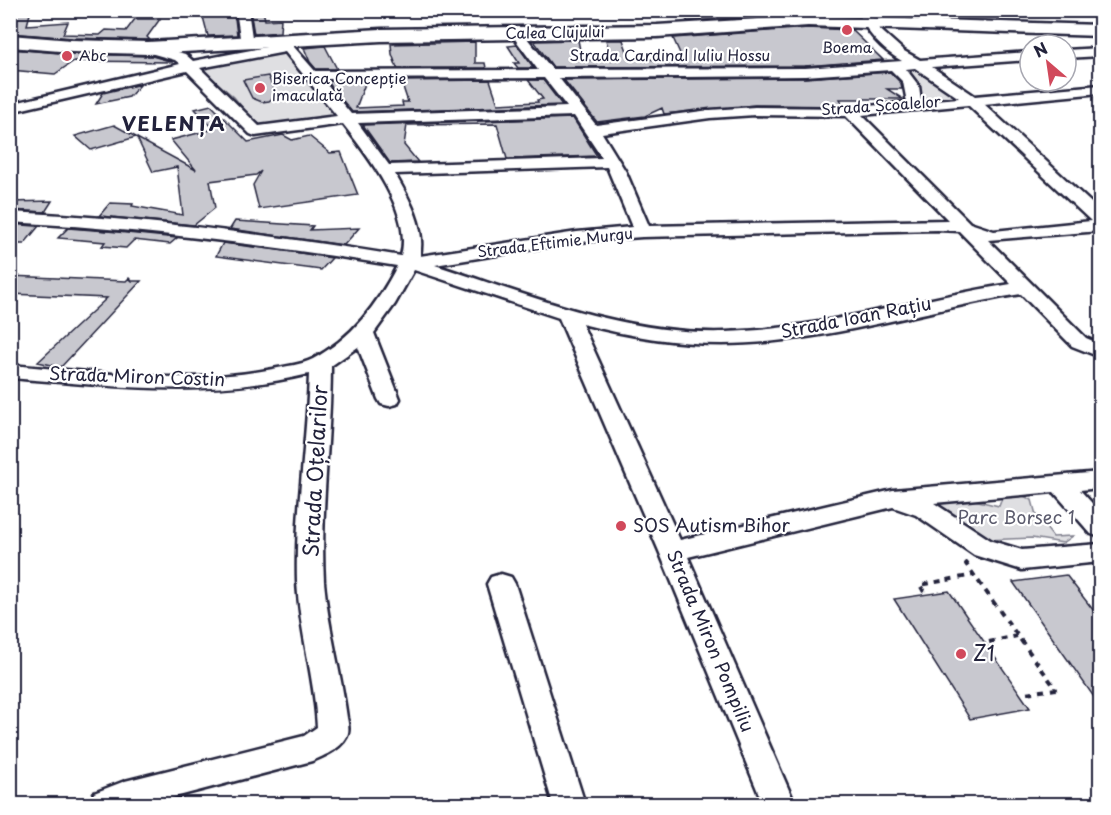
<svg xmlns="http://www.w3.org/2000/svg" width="1111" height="815" font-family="'Playpen Sans',sans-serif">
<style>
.green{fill:#dfdfe2;stroke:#80808e;stroke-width:1.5}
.building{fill:#c8c8cf;stroke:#22223b;stroke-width:1.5}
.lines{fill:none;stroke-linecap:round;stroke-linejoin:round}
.service-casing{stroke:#22223b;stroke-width:5}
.minor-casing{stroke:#22223b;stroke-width:5}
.primary-casing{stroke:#22223b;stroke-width:5}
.path{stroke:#22223b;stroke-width:4;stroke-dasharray:6 6;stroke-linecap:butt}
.service{fill:#fff;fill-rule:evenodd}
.minor{fill:#fff;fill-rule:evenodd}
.primary{fill:#fff;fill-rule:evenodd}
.poi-dot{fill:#d1495b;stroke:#fff;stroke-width:2}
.labels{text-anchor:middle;stroke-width:4.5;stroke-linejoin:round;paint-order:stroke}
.far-street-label{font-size:15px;fill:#22223b;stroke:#fff}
.far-poi-label{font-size:15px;fill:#22223b;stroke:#fff;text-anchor:start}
.street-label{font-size:18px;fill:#22223b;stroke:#fff}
.park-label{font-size:18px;fill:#5b5b6d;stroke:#fff}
.poi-label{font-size:18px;fill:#22223b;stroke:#fff;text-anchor:start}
.far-district-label{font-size:20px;font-weight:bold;letter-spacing:1.5px;fill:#22223b;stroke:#fff}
.near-street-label{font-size:21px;fill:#22223b;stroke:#fff}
.near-poi-label{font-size:21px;fill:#22223b;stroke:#fff;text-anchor:start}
</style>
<rect width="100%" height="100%" fill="#fff"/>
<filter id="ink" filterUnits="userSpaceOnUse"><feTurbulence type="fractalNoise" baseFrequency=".0167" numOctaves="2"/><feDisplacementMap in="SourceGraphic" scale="12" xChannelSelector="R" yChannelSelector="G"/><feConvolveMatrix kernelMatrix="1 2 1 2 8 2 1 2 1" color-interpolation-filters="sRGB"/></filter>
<g filter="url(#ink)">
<path class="green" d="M273,51L285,52L336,116L259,128L234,97L200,68Z
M918,64L970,99L914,104L915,92L893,65Z
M1017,493L1032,500L1036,515L1053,537L1073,536L1063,543L1032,538L986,540L943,508L926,503L962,497L999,506L1003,496Z"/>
<path class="building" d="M10,10H31L27,25L68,22L63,34L100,35L106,30L126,31L135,19H160L147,37L150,40L72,38L10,33Z
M225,10H234L237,35L208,36L202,13Z
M250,10H263L265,20L281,19L280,32L254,34Z
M692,10H778L786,15L688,21L681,15L694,13Z
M808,28L852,30L883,60L805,66L553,67L534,41L578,40L582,60H612L606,40H623L630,59L683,60L673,38Z
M475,42V63H485L486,68H397L392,54L391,44Z
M517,45L534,68H518L514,63H519L508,46Z
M325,46L337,69H316L310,62L304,48Z
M10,49L72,54L152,56L173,62L74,61L55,74L10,70Z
M890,72L901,83L902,89H887L903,99H840L844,106L755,105L664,114L662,108L645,116L597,122L564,80L805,78Z
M268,76L276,95L269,101L262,102L252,98L243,80Z
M490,80L498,104L538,102L537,100L543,99L528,80H543L562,105L352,112L327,81H366L356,108L403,106L402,102H408L401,81Z
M141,84L129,97L96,104L103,93Z
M211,105L248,142L283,135L292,140L309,136L330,153L341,152L358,195L259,209L253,185L261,171L256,175L210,181L215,208L194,225L99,216L110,203L133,204L132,206L183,215L177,167L153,172L137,138L196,170L171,140L214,129L195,109Z
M573,118L597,156L507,159L497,124L407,125L404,145L418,162L390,163L363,125Z
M114,125L136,137L91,150L75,136Z
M52,201L45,212L10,210V202Z
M235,221L313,226L310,230L359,228L344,245L230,229Z
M10,224L35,226H39L24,244H10Z
M68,228L107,231L177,238L170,244L134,240L126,248L102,246L105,242L58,238Z
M223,243L300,253L332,258L321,270L216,256Z
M10,276L126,281L129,278L132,281H141L61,367L38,362L107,298L10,294Z
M1066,575L1101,620V707L1013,582Z
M949,591L1030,708L970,719L894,599Z"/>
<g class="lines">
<defs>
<path id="service" d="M824,10H836L784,23L781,21Z"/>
<path id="minor" d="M236,10H248L253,44L252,47H242L241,44Z
M858,10H870L876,26L904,51L920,60L1030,52V60L932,67L975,96L1100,85V93L984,104L1100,211V231L988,240L1086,338L1100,344V357L1072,346L1021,294C922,310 823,344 722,344C675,344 628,336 582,324L680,540L893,490L1100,472V488L1080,490L1100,512V537L1091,534L1054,492L934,503L992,541L1022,550L1100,544V562L1022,570L974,555L916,515L893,507L688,557L795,804H763L659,551L559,318L414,270L395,304L374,333L400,399L397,404L389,406L381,404L378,399L358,347L331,366C331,438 320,510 324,582C328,628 341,672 347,718C348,722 349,729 348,733C345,747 324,756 312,761L148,804H90L94,793L125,781L304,736L317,727C315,678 299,630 297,581C295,512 307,443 309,374C206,399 114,386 10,378V365C97,372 187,386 273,369C286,366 301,365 313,359C352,338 377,305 397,266C269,245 140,229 10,222V212C142,218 272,235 401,256C413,213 368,156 343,124L255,136L250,134L187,71L10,112V104L180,64L175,60L143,51L141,48L143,45L148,44L185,54L193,61L282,44L283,38H293L294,47L315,71L538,70L512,35L518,31L522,32L552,69L805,68L902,61C882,50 865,32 858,10ZM285,52L337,116L259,126L200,68ZM915,68L959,98L921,101L919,86L906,69ZM891,70L903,82L907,102L850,108L755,107L710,110L596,125L559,78L805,76ZM544,78L567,107L351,114L322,79ZM968,105L1091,221L994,231L970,223L862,115ZM755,115L846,116L948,220L649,226L626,172L602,133L710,118ZM574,116L602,158L389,165L358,123ZM607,167L632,227L577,232L420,256C426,228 409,198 395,174ZM937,230L959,231L1011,284C915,299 822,329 725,332C624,335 529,295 435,265L577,242L642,237Z
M1100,48V56L1066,58V50Z
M501,574L511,577L515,584L585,804H553L487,584L491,577Z"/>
<path id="primary" d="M808,16L1100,25V36L808,26L657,37L381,41L148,54L72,52L10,47V35L72,40L148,42L381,29L657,25Z"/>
</defs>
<use href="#service" class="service-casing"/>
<use href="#minor" class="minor-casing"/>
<use href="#primary" class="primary-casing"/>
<path class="path" d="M968,562L966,564L1056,689L1025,693
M924,592L920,585L974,575
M989,642L1017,636"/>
<use href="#service" class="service"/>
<use href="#minor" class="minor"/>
<use href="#primary" class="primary"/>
</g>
</g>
<g class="poi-dot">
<circle cx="847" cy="30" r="6"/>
<circle cx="67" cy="56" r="6"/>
<circle cx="260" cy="88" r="6"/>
<circle cx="621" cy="526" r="6"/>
<circle cx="961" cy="654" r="6"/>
</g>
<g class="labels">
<g class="far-street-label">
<text transform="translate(555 33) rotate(-1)" y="5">Calea Clujului</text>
<text x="670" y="61">Strada Cardinal Iuliu Hossu</text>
<text transform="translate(881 106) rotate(-4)" y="5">Strada Școalelor</text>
<text transform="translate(555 243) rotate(-7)" y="5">Strada Eftimie Murgu</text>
</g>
<g class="far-poi-label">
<text x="847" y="53" text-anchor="middle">Boema</text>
<text x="79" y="61">Abc</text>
<text x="272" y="84">Biserica Concepție<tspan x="272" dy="17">imaculată</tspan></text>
</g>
<g class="street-label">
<text transform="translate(856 318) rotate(-11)" y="6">Strada Ioan Rațiu</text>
<text transform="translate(137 377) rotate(2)" y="6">Strada Miron Costin</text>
<text transform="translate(710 641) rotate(67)" y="6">Strada Miron Pompiliu</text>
</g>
<g class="park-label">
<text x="1016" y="524">Parc Borsec 1</text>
</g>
<g class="poi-label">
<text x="633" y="532">SOS Autism Bihor</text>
</g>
<g class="far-district-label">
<text x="174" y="131">VELENȚA</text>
</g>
<g class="near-street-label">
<text transform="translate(316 471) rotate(-87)" y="7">Strada Oțelarilor</text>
</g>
<g class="near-poi-label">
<text x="973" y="661">Z1</text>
</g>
</g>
<rect width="1111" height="815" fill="none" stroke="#fff" stroke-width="36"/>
<rect x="18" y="18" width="1075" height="779" fill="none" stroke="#22223b" stroke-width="2" filter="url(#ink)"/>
<g transform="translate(1048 63) rotate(331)"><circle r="28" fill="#ffffff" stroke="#a7a7b1" stroke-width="1.5"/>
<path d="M0-4.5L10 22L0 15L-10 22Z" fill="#d1495b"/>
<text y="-9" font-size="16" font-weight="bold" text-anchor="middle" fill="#22223b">N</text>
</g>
</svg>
